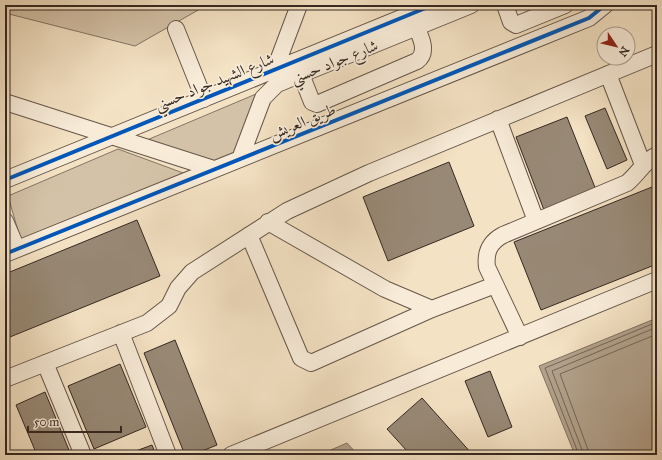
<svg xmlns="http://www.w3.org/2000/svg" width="662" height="460" font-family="'IM FELL Great Primer',Amiri,serif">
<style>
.green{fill:#d4c2a8;stroke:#847565}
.water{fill:#b3a38d;stroke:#817262}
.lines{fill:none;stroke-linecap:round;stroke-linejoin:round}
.shore{stroke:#746658;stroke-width:1}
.building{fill:#988976;stroke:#352822}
.minor-casing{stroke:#65564a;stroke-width:18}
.minor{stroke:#f8ecd9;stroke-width:16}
.cycleway-casing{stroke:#f8ecd9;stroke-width:6}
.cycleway{stroke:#0057b8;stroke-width:4}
.labels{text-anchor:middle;stroke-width:3.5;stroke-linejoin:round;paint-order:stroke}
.street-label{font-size:16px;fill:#352822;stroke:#f8ecd9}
</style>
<rect width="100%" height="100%" fill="#f4e2c4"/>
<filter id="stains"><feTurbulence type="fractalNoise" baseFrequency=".005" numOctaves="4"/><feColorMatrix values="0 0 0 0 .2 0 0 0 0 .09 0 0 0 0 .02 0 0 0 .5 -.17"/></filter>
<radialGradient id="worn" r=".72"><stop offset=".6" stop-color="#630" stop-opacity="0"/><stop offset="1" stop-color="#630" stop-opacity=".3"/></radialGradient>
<path class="green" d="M5,5H207L135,46L5,13Z
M256,94L233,156L214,165L147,140Z
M118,149L186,174L21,241L8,196Z"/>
<path class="water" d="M657,318V455H575L539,366Z
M347,443L358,455H319Z"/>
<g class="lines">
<path class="shore" d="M579,455L545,368L657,322
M584,455L552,371L657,327
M590,455L560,374L657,334"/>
</g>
<path class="building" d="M605,108L627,160L607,169L585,116Z
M567,117L596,190L544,210L516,137Z
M449,162L474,226L388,261L363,197Z
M657,185V264L541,310L514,242Z
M137,220L160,276L5,339V274Z
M175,340L217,445L192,455H185L144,353Z
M120,364L146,427L94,449L68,386Z
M490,371L512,427L488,437L465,381Z
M45,392L71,455H37L16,405Z
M422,398L473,455H402L407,451L387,429Z
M5,442L10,455H5Z
M152,445L156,455H125Z"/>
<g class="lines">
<defs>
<path id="minor" d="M505,5L511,22L516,25L565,5
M176,29L204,99
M275,69L299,5
M301,74L312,102L317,104L417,61C431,51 417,30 412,18
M608,74L643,165
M5,102L214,169
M498,119L536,221
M240,159L263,98L277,84L471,5
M5,180L433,5
M5,221L17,249
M268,222L385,289L432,309
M249,235L301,358L311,363L432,309L495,285
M5,254L589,18L605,5
M121,333L168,455
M520,337L487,267C485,252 490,242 503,235L627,183C638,174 644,161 657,155
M45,363L83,455
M5,379L147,323L169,306L178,288L192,272L287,211L369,173L657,54
M231,455L657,280"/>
</defs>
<use href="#minor" class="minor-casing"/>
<use href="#minor" class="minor"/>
<defs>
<path id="cycleway" d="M5,180L433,5
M5,254L589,18L605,5"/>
</defs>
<use href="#cycleway" class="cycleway-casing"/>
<use href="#cycleway" class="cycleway"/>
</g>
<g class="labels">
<g class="street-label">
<text transform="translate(334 61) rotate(-22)" y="6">شارع جواد حسني</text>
<text transform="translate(214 81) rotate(-22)" y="6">شارع الشهيد جواد حسني</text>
<text transform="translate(302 121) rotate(-22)" y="6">طريق العريش</text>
</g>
</g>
<rect width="662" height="460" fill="none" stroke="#f4e2c4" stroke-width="20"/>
<rect x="6" y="6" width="650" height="448" fill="none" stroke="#352822" stroke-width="2"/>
<rect x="10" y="10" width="642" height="440" fill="none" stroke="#352822"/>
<g transform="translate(616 46) rotate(125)"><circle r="19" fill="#f8ecd9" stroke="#aa9e90"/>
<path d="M0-3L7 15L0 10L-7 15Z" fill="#8f2418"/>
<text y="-6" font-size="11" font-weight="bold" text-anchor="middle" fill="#352822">N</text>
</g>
<path d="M28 426v6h93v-6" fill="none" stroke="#352822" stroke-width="2"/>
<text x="34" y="426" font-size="12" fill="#352822" stroke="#f8ecd9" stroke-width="3" paint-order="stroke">50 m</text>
<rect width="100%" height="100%" filter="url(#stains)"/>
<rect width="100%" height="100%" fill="url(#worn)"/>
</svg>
